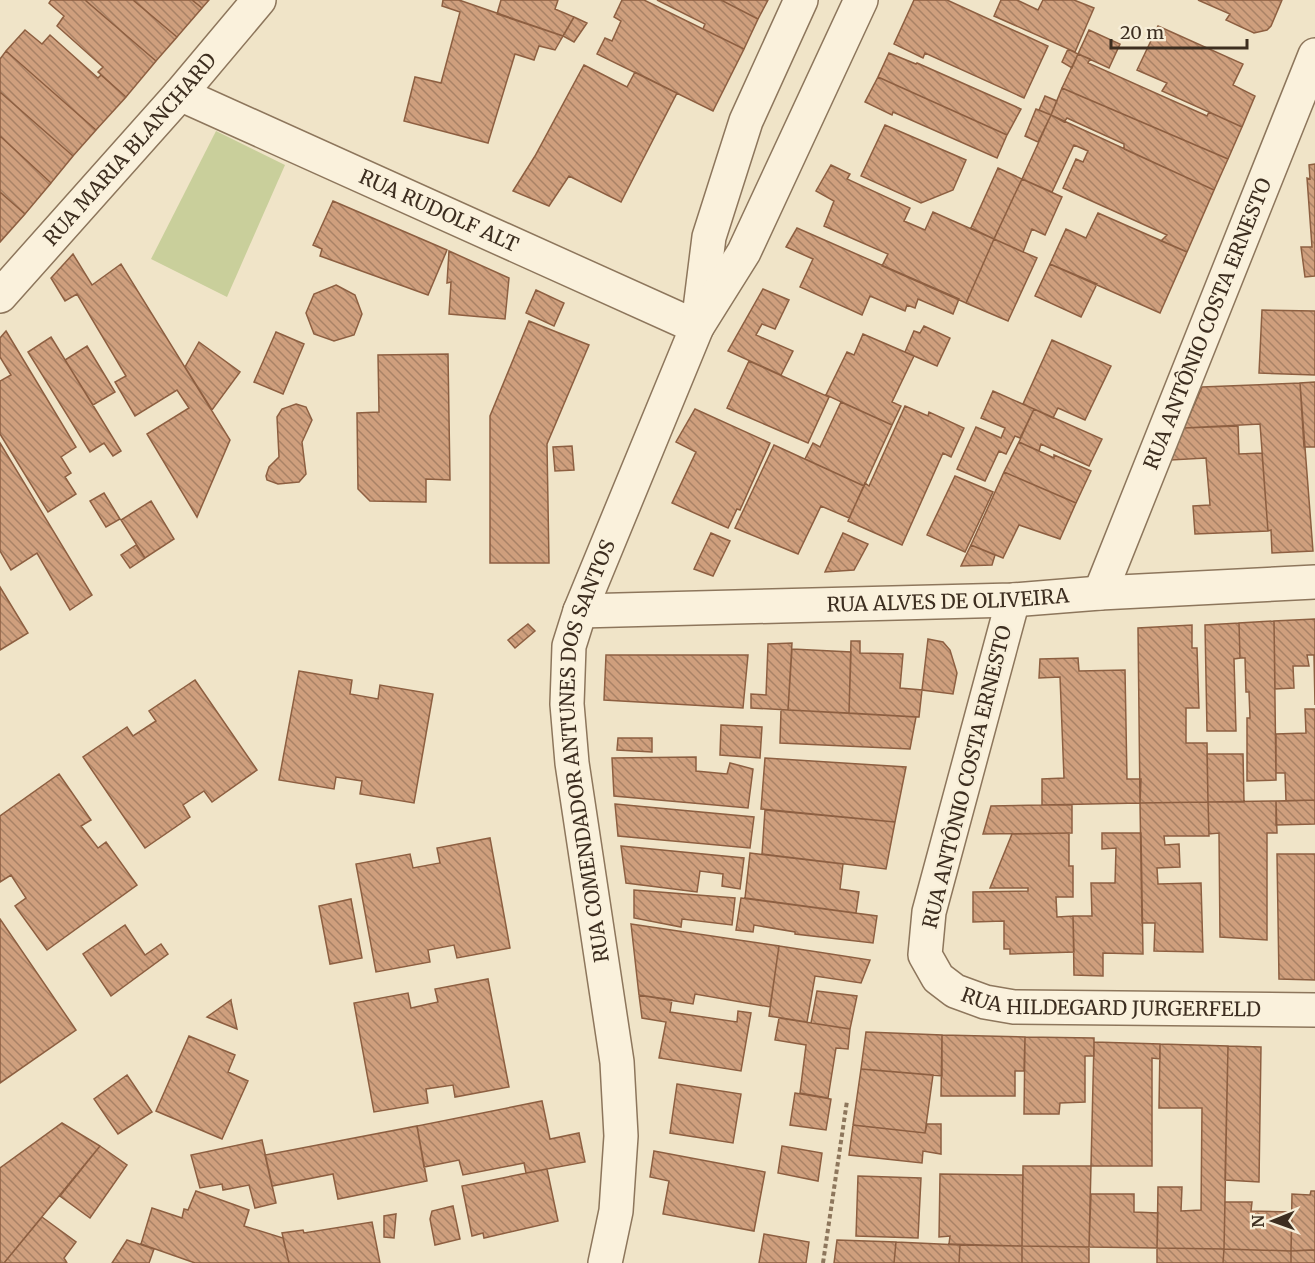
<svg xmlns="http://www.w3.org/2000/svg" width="1315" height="1263" font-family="Merriweather,serif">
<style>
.pitch{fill:#c9cf9b}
.building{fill:url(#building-back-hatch);stroke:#8d5f41;stroke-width:1.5}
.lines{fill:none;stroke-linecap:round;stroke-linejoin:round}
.street-casing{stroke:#8d765c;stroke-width:36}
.path{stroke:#8d765c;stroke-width:4;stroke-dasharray:4.5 3;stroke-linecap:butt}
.street{stroke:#faf1dc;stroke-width:33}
.labels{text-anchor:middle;stroke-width:4.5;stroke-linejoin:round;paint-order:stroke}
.street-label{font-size:20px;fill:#3d2e20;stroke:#f7eed8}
</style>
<defs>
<pattern id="building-back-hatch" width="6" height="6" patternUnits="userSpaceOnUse" patternTransform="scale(1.5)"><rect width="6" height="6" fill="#cf9f7d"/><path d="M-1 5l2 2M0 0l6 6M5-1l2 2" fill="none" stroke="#a98266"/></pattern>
</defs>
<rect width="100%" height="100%" fill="#f0e4c8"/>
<path class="pitch" d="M216,131L285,165L227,297L151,259Z"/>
<path class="building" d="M51,0H85L156,61L126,97L98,72L103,67L57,26L64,16L49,3Z
M85,0H133L177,37L156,61Z
M133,0H192L202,8L177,37Z
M192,0H209L202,8Z
M443,0H459L563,36L555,50L539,46L534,60L515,54L488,143L404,121L415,77L441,83L460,12L442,6Z
M501,0H558L555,9L574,17L563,36L497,14Z
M622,0H644L744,49L713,111L597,54L605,38L612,41L621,21L614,17Z
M657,0H721L758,19L744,49L703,29L705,24Z
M721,0H768L758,19Z
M914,0H947L1048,46L1024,98L925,53L923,58L894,44Z
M1001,0H1017L1038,10L1043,0H1074L1094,8L1075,52L994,16Z
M1198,0H1282L1271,26L1267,30L1254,33L1226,20L1230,14Z
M574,17L587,23L574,42L563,36Z
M1158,26L1243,64L1233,85L1255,96L1242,127L1162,91L1167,83L1137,70Z
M25,30L42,44L50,35L98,78L101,75L126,97L96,130L6,51Z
M1089,30L1120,44L1109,68L1078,54Z
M1068,49L1078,54L1072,68L1062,62Z
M6,51L96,130L73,156L0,92V59Z
M889,53L916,64L917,63L1021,109L1007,135L878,77Z
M1078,54L1090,59L1088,63L1207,116L1209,112L1242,127L1228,159L1062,88Z
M584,65L627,87L635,72L677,93L621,202L569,176L549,206L513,191L535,156Z
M878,77L1007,135L997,158L893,112L892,115L865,102Z
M1062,88L1228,159L1214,190L1124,149V144L1067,118L1064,122L1051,115Z
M0,92L73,156L51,183L0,136Z
M1045,96L1057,101L1051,115L1039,110Z
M1036,109L1051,115L1038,142L1025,136Z
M1051,115L1214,190L1187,252L1161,241L1167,235L1063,188L1076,159L1083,162L1088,151L1074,145L1052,192L1022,179Z
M885,125L966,160L953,190L921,203L861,176Z
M0,136L51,183L25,214L0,192Z
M1315,164V276L1305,277L1301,247H1312L1307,178L1310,179L1309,165Z
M831,165L850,174L847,179L910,208L904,221L925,230L933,212L994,239L966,303L882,266L888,254L824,226L834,201L816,191Z
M998,168L1022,179L994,239L971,228Z
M1022,179L1062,197L1045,235L1032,229L1023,252L994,239Z
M0,192L25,214L0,242Z
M333,201L447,250L428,295L320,256L322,249L313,245Z
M1098,213L1187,252L1160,313L1050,264L1066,229L1086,238Z
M797,228L959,299L953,314L918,299L915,308L907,305L905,311L870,296L862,315L800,287L813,259L786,247Z
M994,239L1037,258L1008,321L966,303Z
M449,251L509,278L505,319L449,314L451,282L447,283Z
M73,254L92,285L121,264L230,440L197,517L147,434L189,408L177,390L135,416L115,382L126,376L77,294L65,301L51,278Z
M1050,264L1097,284L1081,317L1035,296Z
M336,285L355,295L362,314L354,335L334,341L314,334L306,313L314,294Z
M763,289L789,300L775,329L762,324L756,335L793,351L781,375L728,351Z
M536,290L564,303L554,326L526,313Z
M1262,310L1315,311V375L1259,373Z
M529,321L589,345L547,444L549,563H490V416Z
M924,326L950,338L937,366L905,352L914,331L920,333Z
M6,331L76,447L61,457L71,473L65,477L76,494L48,512L0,434V381L11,375L0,357V338Z
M276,332L304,344L283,394L254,382Z
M863,334L914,356L892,402L901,406L892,425L826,395L847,352L854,355Z
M51,337L121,451L113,456L104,443L90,452L28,352Z
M1052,340L1111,366L1085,420L1058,408L1053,418L1023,404Z
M199,342L240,372L212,410L185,367Z
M87,346L115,392L93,405L65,360Z
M448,354L450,480L426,479V502L370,501L358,489L357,413L379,412L378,355Z
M749,361L829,397L808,443L727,408Z
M1315,382V447H1304L1300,383Z
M1300,383L1313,551L1272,553L1271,530L1268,531L1260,424L1184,428L1202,387Z
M993,391L1034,409L1020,438L1015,436L1006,454L999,451L985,481L957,469L976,427L1001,438L1005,428L981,418Z
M841,402L892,425L864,486L805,459L813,443L820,447Z
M296,404L306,407L312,420L302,442L306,474L299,482L278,484L267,480L266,476L269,467L279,457L277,417L282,409Z
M905,406L928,416L929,412L964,428L951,457L943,453L902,545L848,521L865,483L869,486Z
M695,409L770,443L740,510L737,509L728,528L672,503L696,452L676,442Z
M1034,409L1102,439L1089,466L1041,444L1039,451L1019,442Z
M1238,426L1239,454L1262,453L1268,531L1195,534L1193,506L1210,505L1206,458L1171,460L1184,428Z
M1019,442L1054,458V455L1091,471L1076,503L1004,472Z
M0,443L92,595L70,610L37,553L11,570L0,551Z
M774,445L864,486L849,518L821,506L798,554L735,528Z
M572,446L574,470L555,471L553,447Z
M1004,472L1076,503L1060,539L1019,525L1003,558L971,545Z
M955,476L993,492L965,552L927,535Z
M104,493L120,519L106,527L90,501Z
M151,501L174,539L145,558L121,520Z
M711,533L730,541L713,576L694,569Z
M843,533L868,544L854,570L825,572Z
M136,545L145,558L130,568L121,555Z
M971,545L995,555L992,565L961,566Z
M0,587L28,633L0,650Z
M1315,619V705L1314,655H1307L1309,666H1293L1294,688L1275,689L1274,621Z
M1274,621L1276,780L1247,781V718H1250L1249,692H1246L1245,658H1240L1239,623Z
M1239,623L1240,658L1234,659L1236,731H1207L1205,625Z
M528,624L535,631L515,648L508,640Z
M1192,625V648H1197L1199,708H1186V743H1207L1208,802L1140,803L1138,628Z
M928,639L943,642L950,650L957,673L953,694L922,690Z
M851,641H860V653L903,654L900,688L922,690L919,717L849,713Z
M792,643L788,710L751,708V694L766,695L768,644Z
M792,649L851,652L849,713L788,710Z
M606,655H748L743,708L604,700Z
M1078,658L1079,671L1125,670L1127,779H1141L1140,803L1042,805V779L1064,778L1060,677L1039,678L1040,659Z
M299,671L352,680L350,694L378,699L380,685L433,694L414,803L360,794L362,781L336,777L334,789L279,780Z
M195,680L257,770L212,802L204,791L183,805L190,817L145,848L83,757L127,727L133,736L156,721L149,711Z
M1305,709H1315V800L1286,801L1285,773H1276V734L1306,733Z
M781,710H788L916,717L910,749L780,743Z
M721,725L762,727L760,758L720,755Z
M618,738H652V752L617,750Z
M1207,754H1243L1244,802H1208Z
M696,757V771L727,774L730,763L753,769L748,808L614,796L612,758Z
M765,758L906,767L895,822L761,809Z
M59,774L91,820L81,826L98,848L106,842L137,885L47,950L15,906L26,898L11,875L0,882V816Z
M1315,800V824L1276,825V801Z
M1276,801L1277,833H1267V940L1220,937L1219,833L1209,834L1208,802Z
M1208,802L1209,836H1164L1165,845L1179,844L1180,867L1157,868L1158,884L1201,883L1203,952L1154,951L1155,923H1142L1140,803Z
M615,804L754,817L750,848L618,836Z
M1042,805H1072V833L983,834L991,806Z
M765,810L895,822L886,869L762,854Z
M1069,833V866H1073V897H1056L1057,917L1073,916L1074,952L1010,954V949H1004V921L973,922V892L1028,891V888H990L1012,834Z
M1102,833H1141L1143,954L1103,953V976L1074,975L1073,916H1092L1091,883H1115L1116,848L1102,849Z
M490,838L510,948L457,958L454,945L428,950L430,962L376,972L356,864L410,854L413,868L440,863L437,848Z
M621,846L744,858L740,889L722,886L723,874L700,871L697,892L626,883Z
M750,853L843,864L840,889L859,892L856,913L745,898Z
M1277,854H1315V980L1279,979Z
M634,890L735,898L732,925L682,919L681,927L634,918Z
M741,898L877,916L873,943L795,934V932L754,925L753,932L736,930Z
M351,899L362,958L330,964L319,906Z
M0,919L76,1030L0,1083Z
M631,924L779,946L770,1007L695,994L693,1004L639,995Z
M125,925L145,955L161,944L168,954L111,996L83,954Z
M779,946L870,960L861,983L815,976L807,1022L769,1016Z
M488,979L509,1087L455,1097L453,1085L426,1089L428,1103L374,1112L354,1003L408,993L411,1008L438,1002L435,989Z
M817,991L857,996L850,1029L811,1023Z
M639,995L672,1000L670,1012L737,1022L738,1011L751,1013L741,1071L659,1058L666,1022L642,1018Z
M231,1000V1001L237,1029L207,1017Z
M779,1018L850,1029L848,1049L836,1048L828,1098L800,1093L806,1045L775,1040Z
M866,1032L942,1035V1076L861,1069Z
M942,1035L1025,1037L1024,1071H1015V1096H941Z
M189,1036L235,1055L228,1072L248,1081L222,1139L156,1111Z
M1025,1037L1094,1038V1056H1085V1102L1060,1103L1059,1114H1024Z
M1094,1042L1160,1044V1059L1152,1058V1166H1091Z
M1160,1044L1228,1046L1224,1249L1157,1248L1158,1187H1182L1181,1211L1201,1210L1202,1108H1159Z
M1228,1046L1261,1047L1259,1182L1225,1180Z
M861,1069L933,1075L925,1133L853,1125Z
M127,1075L152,1112L118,1134L94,1099Z
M677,1084L741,1094L733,1143L670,1133Z
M795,1093L831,1099L826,1130L790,1125Z
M542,1101L550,1139L579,1133L585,1162L526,1173L524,1163L463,1175L459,1160L424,1167L417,1126Z
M62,1123L100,1146L4,1263H0V1168Z
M927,1124H941V1154L923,1151L922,1163L849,1155L853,1125L925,1133Z
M417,1126L427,1181L338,1199L333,1174L272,1186L265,1155Z
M262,1140L276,1203L255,1208L249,1185L223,1190L222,1184L200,1188L191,1155Z
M100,1146L127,1165L90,1218L60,1196Z
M782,1146L822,1153L818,1181L778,1173Z
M654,1151L765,1172L754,1231L663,1214L669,1181L650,1177Z
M1023,1166H1091L1089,1247L1022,1246Z
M547,1169L558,1221L484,1238L483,1233L472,1236L462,1186Z
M940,1174L1023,1175L1022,1246L949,1244L950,1236L939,1237Z
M858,1176L921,1178L918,1238L856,1236Z
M196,1191L249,1210L244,1226L283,1238L289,1263H195L141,1244L152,1208L182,1218L184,1209L188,1210Z
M1311,1191H1315V1250L1291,1251L1292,1194L1310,1195Z
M1091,1194H1134V1212L1158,1213L1157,1248L1089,1247Z
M1225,1202H1252L1251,1211L1292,1212L1291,1251L1224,1249Z
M453,1206L460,1239L435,1245L430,1219L432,1211Z
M396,1214L394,1238L384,1237V1216Z
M42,1217L76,1242L64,1258L67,1263H4Z
M372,1222L380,1263H289L282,1233L303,1230L304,1233Z
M764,1234L809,1242L806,1263H759Z
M127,1240L154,1249L149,1263H112Z
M837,1240L896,1242L894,1263H834Z
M896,1242L960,1245L959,1263H894Z
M960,1245L1022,1246V1263H959Z
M1022,1246L1089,1247V1263H1022Z
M1157,1248L1224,1249L1223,1263H1157Z
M1224,1249L1291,1251V1263H1223Z
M1309,1250H1315V1263H1291V1251Z"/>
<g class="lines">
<defs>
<g id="street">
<path id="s1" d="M180,94L697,327"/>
<path id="s2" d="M0,296L180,94L259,0"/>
<path d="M699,317L709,237L746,121L801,0"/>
<path id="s3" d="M1100,593L1315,55"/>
<path id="s4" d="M1013,600L929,912L925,955L938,978L955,991L985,1002L1014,1007L1315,1010"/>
<path id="s5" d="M580,611L1013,600L1100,593L1315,582"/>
<path id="s6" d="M605,1263L616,1211L621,1136L617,1062L572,763L567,704L569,646L580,611L697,327L744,252L861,0"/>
</g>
</defs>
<use href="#street" class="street-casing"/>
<path class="path" d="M823,1263L847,1101"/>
<use href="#street" class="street"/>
</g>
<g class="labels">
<g class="street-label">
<text dy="7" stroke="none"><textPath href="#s2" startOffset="196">RUA MARIA BLANCHARD</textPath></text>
<text dy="7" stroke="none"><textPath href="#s1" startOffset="284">RUA RUDOLF ALT</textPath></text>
<text dy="7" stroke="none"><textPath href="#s3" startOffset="290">RUA ANTÔNIO COSTA ERNESTO</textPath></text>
<text dy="7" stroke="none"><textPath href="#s5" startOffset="368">RUA ALVES DE OLIVEIRA</textPath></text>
<text dy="7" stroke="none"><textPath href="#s6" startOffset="519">RUA COMENDADOR ANTUNES DOS SANTOS</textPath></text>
<text transform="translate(967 777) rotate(-76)" y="7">RUA ANTÔNIO COSTA ERNESTO</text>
<text dy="7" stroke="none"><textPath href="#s4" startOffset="572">RUA HILDEGARD JURGERFELD</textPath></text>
</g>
</g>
<g transform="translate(1273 1221) rotate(269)" stroke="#f7eed8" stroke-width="4.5" paint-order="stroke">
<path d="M0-4.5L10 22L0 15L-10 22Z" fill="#3d2e20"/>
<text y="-9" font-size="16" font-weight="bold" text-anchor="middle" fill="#3d2e20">N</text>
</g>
<path d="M1111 39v9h136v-9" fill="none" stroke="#3d2e20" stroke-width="3"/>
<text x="1120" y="39" font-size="18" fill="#3d2e20" stroke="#f7eed8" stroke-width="4.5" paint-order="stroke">20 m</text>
</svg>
